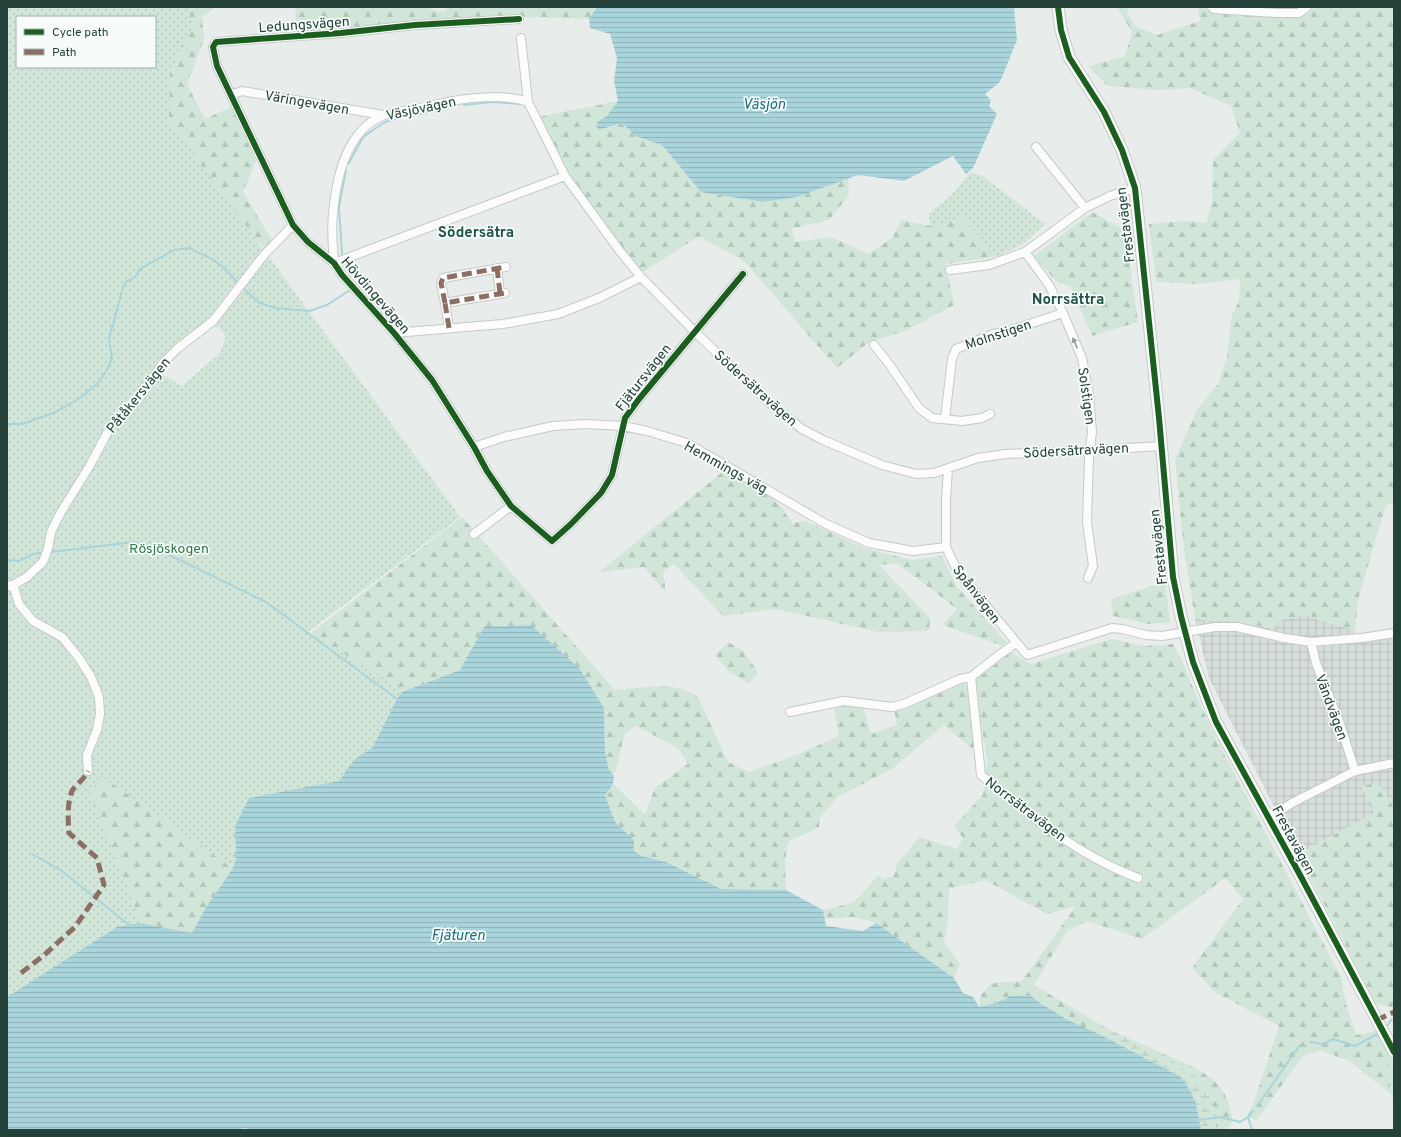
<svg xmlns="http://www.w3.org/2000/svg" width="1401" height="1137" font-family="Overpass,sans-serif">
<style>
.industrial{fill:url(#industrial-grid)}
.green{fill:#d1e6d8}
.forest{fill:url(#forest-firs);fill-rule:evenodd}
.wetland{fill:url(#wetland-marsh)}
.park{fill:url(#park-dots);fill-rule:evenodd}
.water{fill:url(#water-rules)}
.lines{fill:none;stroke-linecap:round;stroke-linejoin:round}
.stream{stroke:#a9d4db;stroke-width:2}
.street-casing{stroke:#c5cac8;stroke-width:10}
.secondary-casing{stroke:#c3cbc8;stroke-width:13}
.street{stroke:#fcfcfc;stroke-width:8}
.secondary{stroke:#fcfcfc;stroke-width:11}
.quiet{stroke:#8d6e63;stroke-width:5;stroke-dasharray:10 5;stroke-linecap:butt}
.cycleway-casing{stroke:#f7fbf9;stroke-width:8}
.cycleway{stroke:#1b5e20;stroke-width:6}
.oneway{fill:#909f9b}
.labels{text-anchor:middle;stroke-width:3.5;stroke-linejoin:round;paint-order:stroke}
.street-label{font-size:14px;fill:#24423a;stroke:#f7fbf9}
.park-label{font-size:14px;fill:#2d7a4b;stroke:#f7fbf9}
.water-label{font-size:15px;font-style:italic;fill:#1c6f80;stroke:#f7fbf9}
.neighbourhood-label{font-size:15px;font-weight:bold;fill:#1f5548;stroke:#f7fbf9}
</style>
<defs>
<pattern id="industrial-grid" width="8" height="8" patternUnits="userSpaceOnUse"><rect width="8" height="8" fill="#d6dedb"/><path d="M0 4h8M4 0v8" fill="none" stroke="#b8c0bd"/></pattern>
<pattern id="forest-firs" width="22" height="20" patternUnits="userSpaceOnUse"><rect width="22" height="20" fill="#d1e6d8"/><path d="M5 1l3.5 6h-7zM16 11l3.5 6h-7z" fill="#b3c6ba"/></pattern>
<pattern id="wetland-marsh" width="20" height="14" patternUnits="userSpaceOnUse"><rect width="20" height="14" fill="#d1e6d8"/><path d="M1 5h8M5 5V1M11 12h8M15 12V8" fill="none" stroke="#b3c6ba"/></pattern>
<pattern id="park-dots" width="8" height="8" patternUnits="userSpaceOnUse"><rect width="8" height="8" fill="#d1e6d8"/><path d="M2 2h.1M6 6h.1" fill="none" stroke="#b3c6ba" stroke-width="1.8" stroke-linecap="round"/></pattern>
<pattern id="water-rules" width="6" height="5" patternUnits="userSpaceOnUse"><rect width="6" height="5" fill="#a9d4db"/><path d="M0 2.5h6" fill="none" stroke="#91b7bd"/></pattern>
</defs>
<rect width="100%" height="100%" fill="#e8edeb"/>
<path class="industrial" d="M1305,615L1324,622L1355,630V634L1394,628V808L1383,789L1361,786L1374,813L1298,854L1209,678L1195,618L1207,621H1234L1273,629L1281,620Z"/>
<path class="green" d="M1388,1052L1394,1064V1099L1391,1094Z"/>
<path class="forest" d="M7,7H216L202,17L204,39L187,84L205,119L231,107L256,161L243,192L273,242L265,249L219,198L7,154ZM17,17H155V67H17Z
M295,7H426L430,9L443,12L448,7H597L589,19L504,16L297,33Z
M1117,7H1130L1127,13L1136,27L1157,35L1200,21L1198,7H1394V501L1386,505L1359,596L1355,630L1324,622L1305,615L1281,620L1274,629L1234,621H1207L1195,618L1184,550L1175,459L1198,408L1218,384L1227,358L1232,315L1239,301L1240,279L1199,284L1156,282L1149,224L1185,221L1206,223L1212,203L1213,160L1240,133L1231,106L1190,88L1158,90L1108,86L1088,66L1125,56L1132,32Z
M618,101L607,116L597,122L622,123L636,136L662,145L701,192L797,197L848,178L849,195L829,220L791,229L795,242L831,237L869,254L893,237L901,220L930,226L943,225L962,217L998,256L946,264L954,305L905,331L869,342L837,368L744,261L699,236L643,272L601,222L569,174L538,117Z
M1092,212L1125,230L1138,322L1092,336L1070,286L1056,281L1034,256Z
M725,470L769,496L782,508L792,523L806,521L864,548L912,560L942,556L957,587L1007,643L1003,646L942,625L957,609L897,563L879,565L930,618L929,631L878,632L776,609L723,616L674,564L663,571L666,593L644,567L599,572Z
M462,517L615,690C642,688 674,680 698,697L728,762L749,772L801,753L839,736L833,705L851,704L863,706L871,734L897,725L894,709L932,696L965,682L969,694L975,749L971,748L944,725L892,769L839,796L820,817L819,827L788,842L785,861L786,890L721,889L666,862L642,856L634,850V840L615,822L605,794L613,784L645,814L655,788L688,764L678,748L636,726L625,733L614,776L609,770L605,752L604,708L485,627L460,670L402,692L397,699L235,826L236,859L233,868L205,909L192,933L139,923L7,575L307,636Z
M1165,582L1170,622L1148,624L1113,616L1111,599Z
M1111,639L1146,646L1173,644L1182,661L1210,727L1341,977L1346,1004L1356,1035L1376,1031L1388,1052L1391,1094L1349,1061L1320,1050L1303,1056L1256,1121L1248,1115L1256,1096L1279,1026L1216,993L1192,968L1243,899L1225,878L1142,939L1087,921L1067,931L1034,985L1110,1030L1101,1035C1076,1024 1052,1013 1030,995L1011,996L996,1003L979,1007L981,995L991,983L1022,981L1076,906L1047,914L985,880L949,889L947,930L944,942L960,964L954,978L876,923L854,917L825,919L823,910L852,903L863,893L878,875L884,879L894,876L897,864L919,837L957,849L963,838L954,826L983,795L987,759L974,681L1011,652L1030,664Z
M728,642L743,651L758,672L749,684L728,671L715,655Z
M1376,783L1383,789L1394,808V1006L1391,1007L1376,1004L1298,854L1374,813L1361,786Z
M1173,1058C1199,1069 1222,1079 1230,1107C1233,1118 1234,1122 1226,1130H1220L1216,1128V1114L1196,1077L1175,1064Z"/>
<path class="wetland" d="M1110,1030L1173,1058L1175,1064L1196,1077L1208,1092L1216,1114V1128L1220,1130H1201L1199,1120L1181,1077L1101,1035Z"/>
<path class="park" d="M7,7H187L193,27L170,72L169,121L460,517L308,632L399,687L406,722L366,776L244,808L234,825L232,868L102,776L90,793L148,941L7,1010ZM17,17H155V67H17ZM211,326L218,327L226,336L220,353L182,386L163,375C171,352 194,343 211,326Z
M970,173L981,175L1045,224L1022,245L998,256L962,217L943,225L930,226L929,213L950,197Z"/>
<path class="water" d="M597,7H1014L1017,40L1000,82L985,94L991,100L989,106L997,114L973,168L966,174L953,156L904,181L858,175L797,197L763,202L701,192L662,145L636,136L622,123L598,130L597,122L607,116L618,101L614,81L617,58L610,34L590,28L589,19Z
M531,625L580,669L604,708L605,752L609,770L614,776L613,784L605,795L615,822L634,840V851L642,856L666,862L721,889L786,890L823,910L826,926L863,931L876,923L954,978L963,993L973,997L979,1007L996,1003L1011,996L1030,995L1040,1003L1066,1019L1101,1035L1181,1077L1190,1090L1196,1104L1201,1130H250L246,1128L235,1130H7V997L117,927L139,923L192,933L205,909L233,868L236,859L235,826L249,798L339,781L354,760L373,747L397,699L402,692L460,670L484,627Z"/>
<g class="lines">
<path class="stream" d="M464,105L492,102L522,104
M411,116L457,106
M349,163L363,137L385,122L403,117
M342,254L339,207L346,170
M242,287L258,302L275,308L309,311L327,305L350,290
M7,424H22L56,412L80,398L98,383L107,370L112,359L109,339L123,287L127,281L132,279L136,276L140,269L174,250L189,248L214,260L224,268L239,284
M51,552L134,542L149,545L266,602L397,699
M7,560L19,561L33,554L40,553
M32,854L62,871L129,925
M1393,1004L1394,998
M1387,1026L1392,1019
M1311,1042L1323,1044L1333,1039L1355,1046L1377,1034
M1257,1106L1300,1045
M1199,1120L1220,1117L1240,1122L1248,1117
M1252,1130L1248,1117L1253,1111"/>
<defs>
<path id="street" d="M1212,7L1214,9L1276,13H1299L1307,7
M519,19L415,25L341,33L216,42L213,47L217,66L293,225L308,242L334,263L342,275L394,333L432,380L474,447L487,471L511,506L552,541L571,524L601,493L612,475L625,418L639,399L743,274
M521,38L528,102L565,176L619,250L641,277L695,332L766,400L802,429L823,440L882,465L916,474L934,473L978,458L1005,454L1062,452L1161,446
M231,95L242,91L383,115
M1036,147L1085,208
M1025,252L1049,285L1063,313L1082,358L1089,394L1092,432L1089,457L1087,522L1093,566L1088,578
M334,263C333,247 331,230 333,214C336,179 345,132 382,116C388,113 396,113 402,111C414,109 426,107 438,104C463,98 504,93 528,102
M334,263L565,176
M497,268L500,293
M950,270L989,265L1025,252L1085,208L1110,196L1135,188
M445,303L441,283L443,278L506,267
M449,328L445,303L505,293
M394,333L503,324L558,314L599,298L641,277
M874,345L889,364L919,408L932,418L962,421L982,418L990,414
M945,419L952,359L956,349L993,334L1005,332L1063,313
M474,447L504,437L553,426L585,424L623,426L647,431L687,443L826,524L869,543L913,551L946,547
M948,469L946,500V547L954,564L963,578L1027,655L1112,628L1122,629L1146,635L1162,636L1215,627H1237L1284,638L1311,642L1362,638L1394,633
M474,534L511,506
M13,585L19,604L33,621L62,637L79,658L91,677L99,697L100,714L97,730L87,755L88,771
M7,586L13,585L27,577L43,562L48,548L51,532L61,512L89,467L112,424L138,400L163,363L178,348L213,321L264,255L293,225
M1311,642L1316,663L1340,724L1355,771
M1016,643L999,655L971,677L981,775C1029,815 1079,856 1138,878
M790,712L844,701L892,707L904,704L960,679L971,677
M1269,818L1292,803L1355,771L1394,763"/>
<path id="secondary" d="M1058,7L1061,30L1069,57L1104,112L1122,150L1135,188L1159,418L1173,577L1181,616L1193,662L1216,722L1300,875L1394,1052"/>
</defs>
<use href="#street" class="street-casing"/>
<use href="#secondary" class="secondary-casing"/>
<use href="#street" class="street"/>
<use href="#secondary" class="secondary"/>
<path class="quiet" d="M497,268L500,293
M445,303L441,283L443,278L506,267
M449,328L445,303L505,293
M21,973L43,956L75,927L104,885L97,858L69,833C68,820 67,803 72,791C76,784 84,780 88,771
M1377,1020L1394,1012"/>
<defs>
<path id="cycleway" d="M1058,7L1061,30L1069,57L1104,112L1122,150L1135,188L1159,418L1173,577L1181,616L1193,662L1216,722L1300,875L1394,1052
M519,19L415,25L341,33L216,42L213,47L217,66L293,225L308,242L334,263L342,275L394,333L432,380L474,447L487,471L511,506L552,541L571,524L601,493L612,475L625,418L639,399L743,274"/>
</defs>
<use href="#cycleway" class="cycleway-casing"/>
<use href="#cycleway" class="cycleway"/>
</g>
<defs><path id="oneway-solid" d="M-6-.8H1V-3.2L6.5 0L1 3.2V.8H-6Z"/></defs>
<use class="oneway" href="#oneway-solid" transform="translate(1075 343) rotate(-113)"/>
<g class="labels">
<g class="street-label">
<text transform="translate(304 24) rotate(-4)" y="5">Ledungsvägen</text>
<text transform="translate(307 102) rotate(10)" y="5">Väringevägen</text>
<text transform="translate(421 108) rotate(-12)" y="5">Väsjövägen</text>
<text transform="translate(1125 225) rotate(-97)" y="5">Frestavägen</text>
<text transform="translate(376 295) rotate(49)" y="5">Hövdingevägen</text>
<text transform="translate(998 334) rotate(-18)" y="5">Molnstigen</text>
<text transform="translate(643 377) rotate(-52)" y="5">Fjätursvägen</text>
<text transform="translate(756 388) rotate(42)" y="5">Södersätravägen</text>
<text transform="translate(138 395) rotate(-51)" y="5">Påtåkersvägen</text>
<text transform="translate(1087 396) rotate(82)" y="5">Solstigen</text>
<text transform="translate(1076 450) rotate(-3)" y="5">Södersätravägen</text>
<text transform="translate(726 467) rotate(29)" y="5">Hemmings väg</text>
<text transform="translate(1158 547) rotate(-96)" y="5">Frestavägen</text>
<text transform="translate(977 594) rotate(53)" y="5">Spånvägen</text>
<text transform="translate(1332 707) rotate(70)" y="5">Vändvägen</text>
<text transform="translate(1026 809) rotate(37)" y="5">Norrsätravägen</text>
<text transform="translate(1294 840) rotate(62)" y="5">Frestavägen</text>
</g>
<g class="park-label">
<text x="169" y="553">Rösjöskogen</text>
</g>
<g class="water-label">
<text x="764" y="109">Väsjön</text>
<text x="458" y="940">Fjäturen</text>
</g>
<g class="neighbourhood-label">
<text x="476" y="237">Södersätra</text>
<text x="1068" y="304">Norrsättra</text>
</g>
</g>
<rect width="1401" height="1137" fill="none" stroke="#24423a" stroke-width="16"/>
<rect x="16" y="16" width="140" height="52" fill="#f7fbf9" stroke="#a3b1ad"/>
<rect x="24" y="29" width="20" height="6" fill="#1b5e20" stroke="#a3b1ad"/>
<text x="52" y="36" font-size="12" fill="#24423a">Cycle path</text>
<rect x="24" y="49" width="20" height="6" fill="#8d6e63" stroke="#a3b1ad"/>
<text x="52" y="56" font-size="12" fill="#24423a">Path</text>
</svg>
